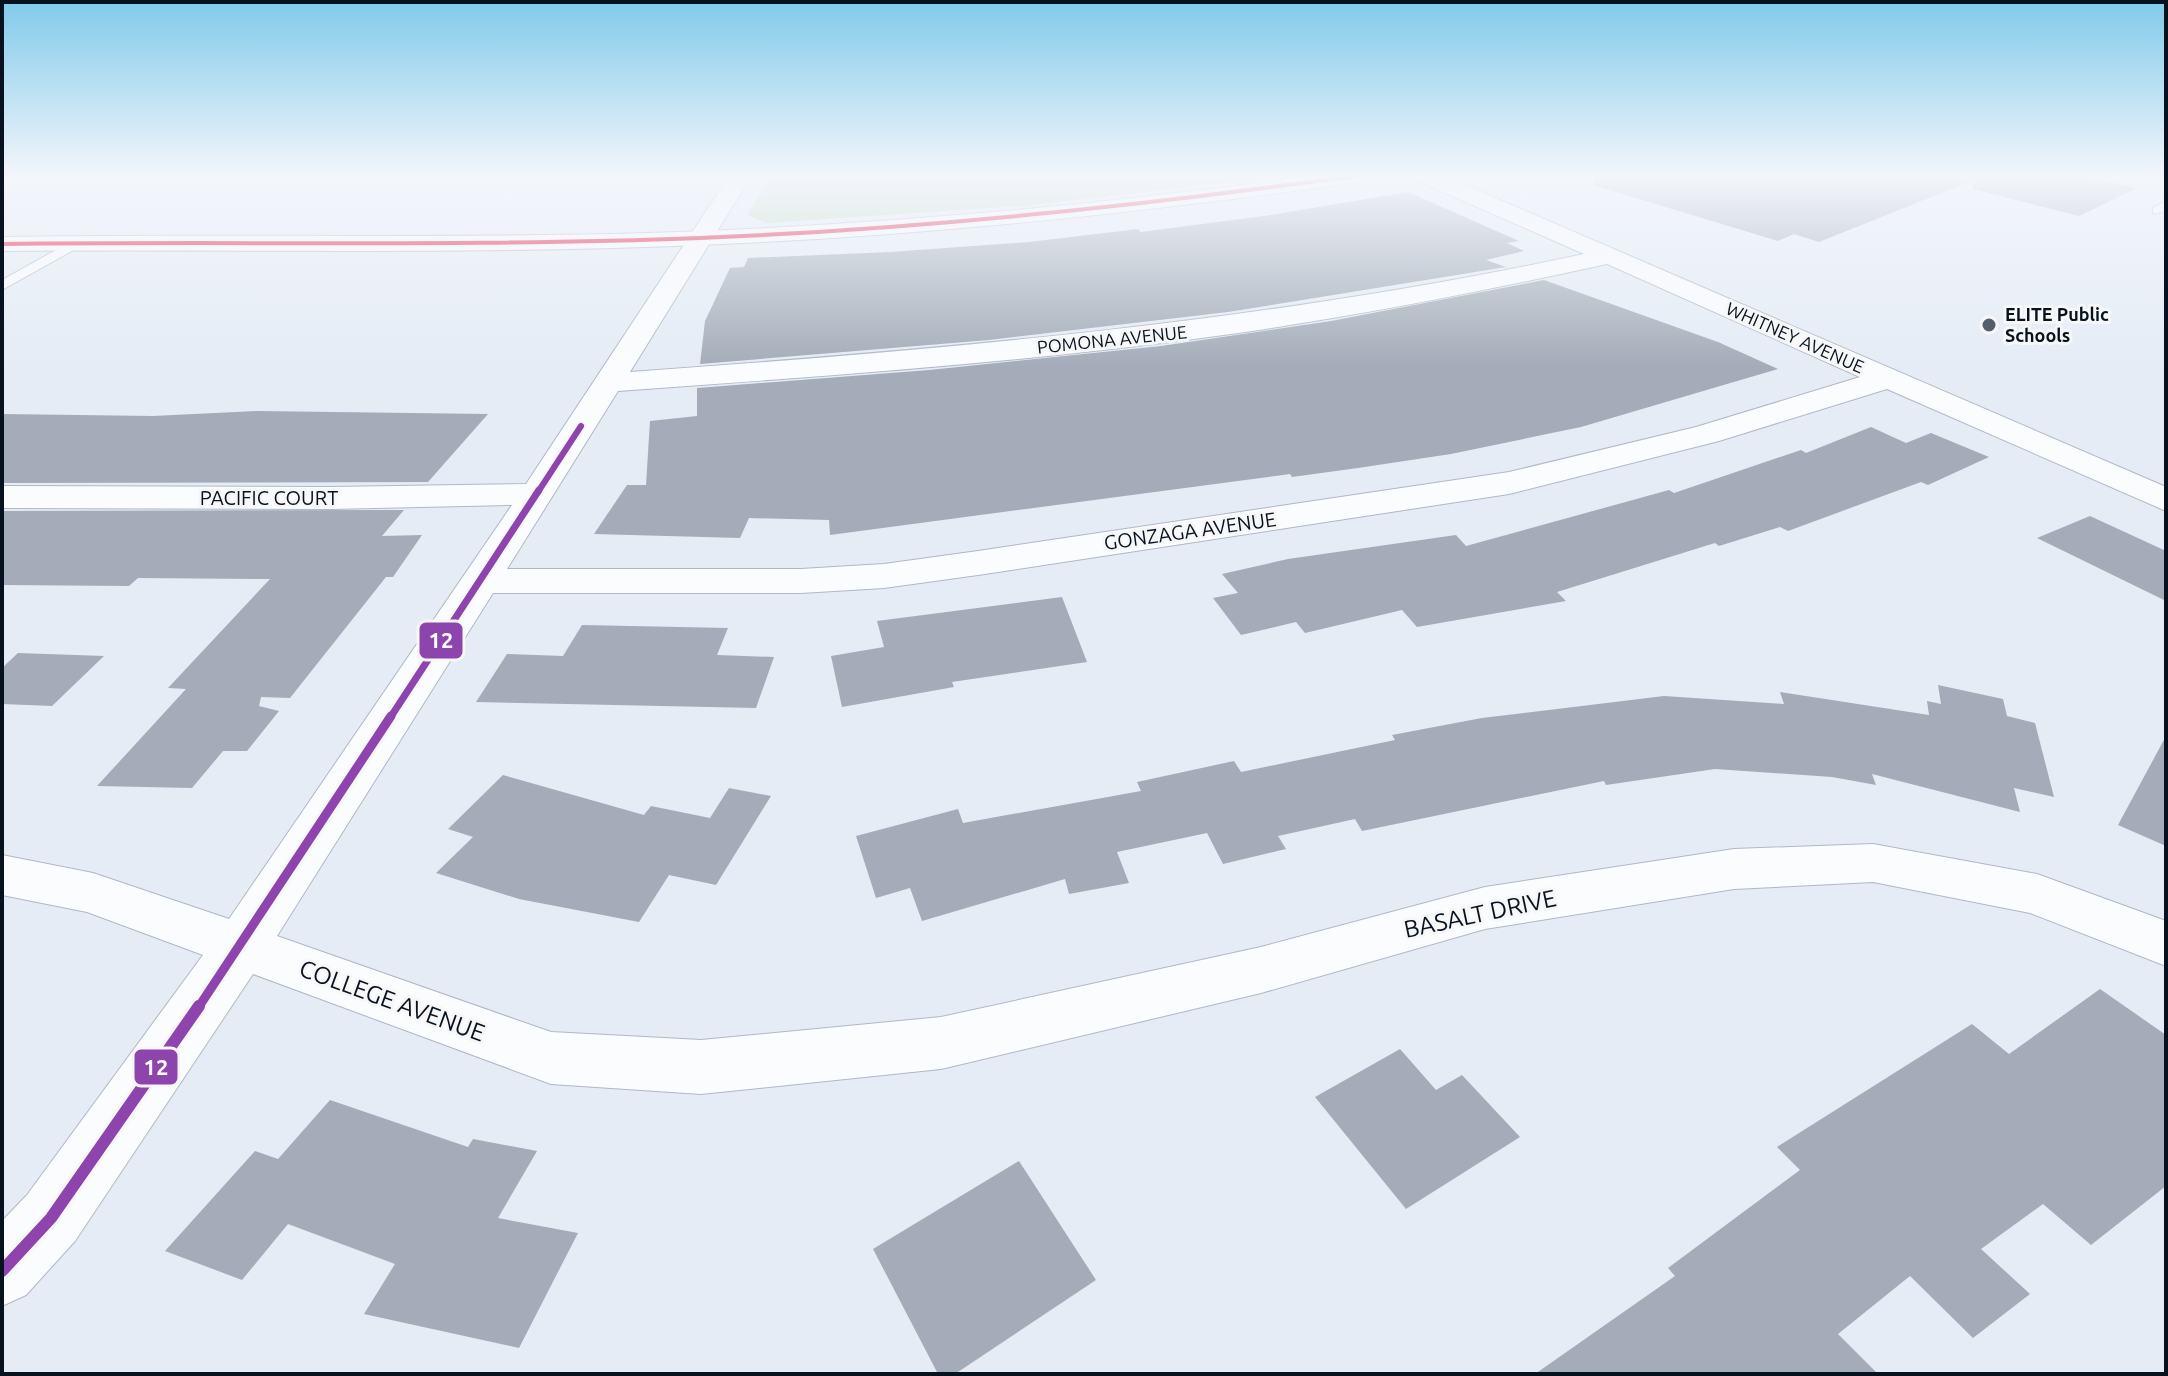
<svg xmlns="http://www.w3.org/2000/svg" width="2168" height="1376" font-family="Ubuntu,sans-serif">
<style>
.green{fill:#bedabb}
.building{fill:#a3acb8}
.lines{fill:none;stroke-linecap:round;stroke-linejoin:round}
.service-casing{stroke:#afb8c4;stroke-width:2}
.minor-casing{stroke:#afb8c4;stroke-width:2}
.tertiary-casing{stroke:#afb8c4;stroke-width:2}
.service{fill:#fbfcfe;fill-rule:evenodd}
.minor{fill:#fbfcfe;fill-rule:evenodd}
.tertiary{fill:#fbfcfe;fill-rule:evenodd}
.bus-1-casing{stroke:#f7f7f7;stroke-width:7}
.bus-2-far3-casing{stroke:#f7f7f7;stroke-width:10}
.bus-2-far2-casing{stroke:#f7f7f7;stroke-width:12}
.bus-2-far1-casing{stroke:#f7f7f7;stroke-width:15}
.bus-2-casing{stroke:#f7f7f7;stroke-width:18}
.bus-1{stroke:#e4002b;stroke-width:4}
.bus-2-far3{stroke:#8e44ad;stroke-width:6}
.bus-2-far2{stroke:#8e44ad;stroke-width:7}
.bus-2-far1{stroke:#8e44ad;stroke-width:9}
.bus-2{stroke:#8e44ad;stroke-width:12}
.poi-dot{fill:#555e6c;stroke:#f7f7f7;stroke-width:3}
.labels{text-anchor:middle;stroke-width:6;stroke-linejoin:round;paint-order:stroke}
.far-poi-label{font-size:18px;font-weight:bold;fill:#071221;stroke:#f7f7f7;text-anchor:start}
.far-street-label{font-size:18px;fill:#071221;stroke:#f7f7f7}
.street-label{font-size:20px;fill:#071221;stroke:#f7f7f7}
.near-street-label{font-size:24px;fill:#071221;stroke:#f7f7f7}
.line-badge{stroke:#f7f7f7;stroke-width:3}
.badge-label{font-size:22px;text-anchor:middle;font-weight:bold;fill:#fff}
</style>
<rect width="100%" height="100%" fill="#e5ecf6"/>
<path class="green" d="M772,175H1286L1034,205L767,223L747,215Z"/>
<path class="building" d="M1595,175H2078L2137,188L2079,216L1973,189L1974,180L1819,242L1794,234L1778,241L1593,185Z
M1408,192L1519,241L1507,243L1524,251L1486,260L1506,267L1228,312L989,340L700,364L705,321L730,268L744,267L748,258L890,252L1029,242L1138,229L1141,232L1271,215Z
M1544,280L1718,342L1778,369L1581,427L1451,454L1358,468L1292,477L1290,474L830,535L829,520L749,518L740,538L594,534L627,485H646L650,421L697,416V388L929,370L1161,346L1331,321Z
M257,411L488,414L428,482L2,483V414L153,416Z
M1871,427L1906,443L1931,433L1989,457L1928,485L1921,482L1788,531L1780,527L1719,546L1715,543L1557,592L1566,601L1417,627L1402,610L1305,633L1296,622L1241,635L1213,598L1238,593L1222,574L1288,559L1456,535L1466,546L1669,490L1674,493L1801,450L1806,453Z
M404,510L382,536L422,535L393,577H386L290,698L261,697L259,706L279,711L247,751H223L192,788L97,786L186,689L168,688L270,579L138,578L129,586L2,585V511Z
M2090,516L2166,551V601L2037,538Z
M1062,597L1087,662L952,682L954,687L842,707L831,656L884,647L877,621Z
M582,625L728,628L717,655L774,657L756,708L476,702L507,654L563,656Z
M18,653L104,656L52,706L2,704V668Z
M1938,685L2003,699L2007,716L2035,723L2054,797L2014,788L2020,812L1872,774L1876,785L1832,777L1715,769L1606,785L1604,781L1362,831L1355,819L1278,836L1286,849L1223,864L1207,833L1117,852L1129,883L1069,894L1065,879L922,921L910,888L876,898L856,836L958,809L963,823L1141,791L1137,782L1234,761L1241,772L1395,740L1392,735L1482,718L1664,696L1784,704L1780,692L1929,715L1927,701L1941,704Z
M2166,736V846L2118,825Z
M503,775L644,815L651,806L710,818L729,788L771,796L716,885L669,875L639,922L519,899L436,873L473,837L448,829Z
M2100,989L2166,1035V1186L2091,1245L2043,1204L1981,1249L2030,1294L1973,1338L1910,1276L1838,1334L1878,1374H1535L1675,1276L1668,1268L1800,1170L1777,1147L1972,1024L2009,1054Z
M1400,1049L1436,1090L1462,1075L1520,1137L1406,1209L1315,1097Z
M330,1100L468,1147L473,1139L537,1151L498,1218L578,1233L519,1348L364,1314L395,1264L288,1224L242,1280L165,1251L255,1151L278,1159Z
M1019,1161L1096,1280L955,1374H938L873,1249Z"/>
<g class="lines">
<defs>
<path id="service" d="M2144,175H2166V182L2146,178Z
M2166,201V211L2153,214V208Z
M74,240L86,243L2,290V280Z"/>
<path id="minor" d="M730,175H752L630,372C950,349 1269,322 1584,254L1416,180L1413,175H1442L2166,487V511L1887,389L1719,441L1509,494L978,575L884,588L801,593H493L277,936L551,1032L701,1040L941,1017L1261,947L1485,887L1734,849L1873,844L2037,874L2166,921V966L2030,913L1873,882L1734,889L1485,929L1261,993L941,1069L701,1094L551,1084L253,974L75,1241L26,1295L2,1306V1221L27,1195L203,955L87,912L2,895V855L93,873L229,919L512,505L330,509L2,508V486L330,487L526,484ZM1607,264L1860,377L1696,427L1509,472L978,551L884,564L801,569H507L618,391C825,376 1033,362 1238,333C1362,315 1484,291 1607,264Z"/>
<path id="tertiary" d="M1316,175H1371L1360,182C1141,213 921,236 700,245C467,255 235,249 2,251V237C205,234 408,238 611,234C846,228 1082,208 1316,175Z"/>
</defs>
<use href="#service" class="service-casing"/>
<use href="#minor" class="minor-casing"/>
<use href="#tertiary" class="tertiary-casing"/>
<use href="#service" class="service"/>
<use href="#minor" class="minor"/>
<use href="#tertiary" class="tertiary"/>
<defs>
<path id="bus-1" d="M2,244C235,241 467,247 700,238C921,229 1141,206 1360,175"/>
<path id="bus-2-far3" d="M538,492L581,426"/>
<path id="bus-2-far2" d="M390,718L539,490"/>
<path id="bus-2-far1" d="M198,1008L391,716"/>
<path id="bus-2" d="M2,1271L51,1218L199,1006"/>
</defs>
<use href="#bus-1" class="bus-1-casing"/>
<use href="#bus-2-far3" class="bus-2-far3-casing"/>
<use href="#bus-2-far2" class="bus-2-far2-casing"/>
<use href="#bus-2-far1" class="bus-2-far1-casing"/>
<use href="#bus-2" class="bus-2-casing"/>
<use href="#bus-1" class="bus-1"/>
<use href="#bus-2-far3" class="bus-2-far3"/>
<use href="#bus-2-far2" class="bus-2-far2"/>
<use href="#bus-2-far1" class="bus-2-far1"/>
<use href="#bus-2" class="bus-2"/>
</g>
<linearGradient id="sky" x2="0" y2="1"><stop stop-color="#81caea"/><stop offset="0.48" stop-color="#f3f6fb"/><stop offset="1" stop-color="#f3f6fb" stop-opacity="0"/></linearGradient>
<rect width="2168" height="367" fill="url(#sky)"/>
<circle class="poi-dot" cx="1989" cy="325" r="8"/>
<g class="labels">
<g class="far-poi-label">
<text x="2005" y="321">ELITE Public<tspan x="2005" dy="21">Schools</tspan></text>
</g>
<g class="far-street-label">
<text transform="translate(1795 338) rotate(24)" y="6">WHITNEY AVENUE</text>
<text transform="translate(1112 340) rotate(-6)" y="6">POMONA AVENUE</text>
</g>
<g class="street-label">
<text x="269" y="505">PACIFIC COURT</text>
<text transform="translate(1190 531) rotate(-8)" y="7">GONZAGA AVENUE</text>
</g>
<g class="near-street-label">
<text transform="translate(1480 914) rotate(-12)" y="8">BASALT DRIVE</text>
<text transform="translate(392 1001) rotate(20)" y="8">COLLEGE AVENUE</text>
</g>
</g>
<g class="line-badge">
<rect x="418" y="621" width="46" height="39" rx="8" fill="#8e44ad"/>
<rect x="133" y="1048" width="46" height="38" rx="8" fill="#8e44ad"/>
</g>
<g class="badge-label">
<text x="441" y="648">12</text>
<text x="156" y="1075">12</text>
</g>
<rect width="2168" height="1376" fill="none" stroke="#071221" stroke-width="8"/>
</svg>
